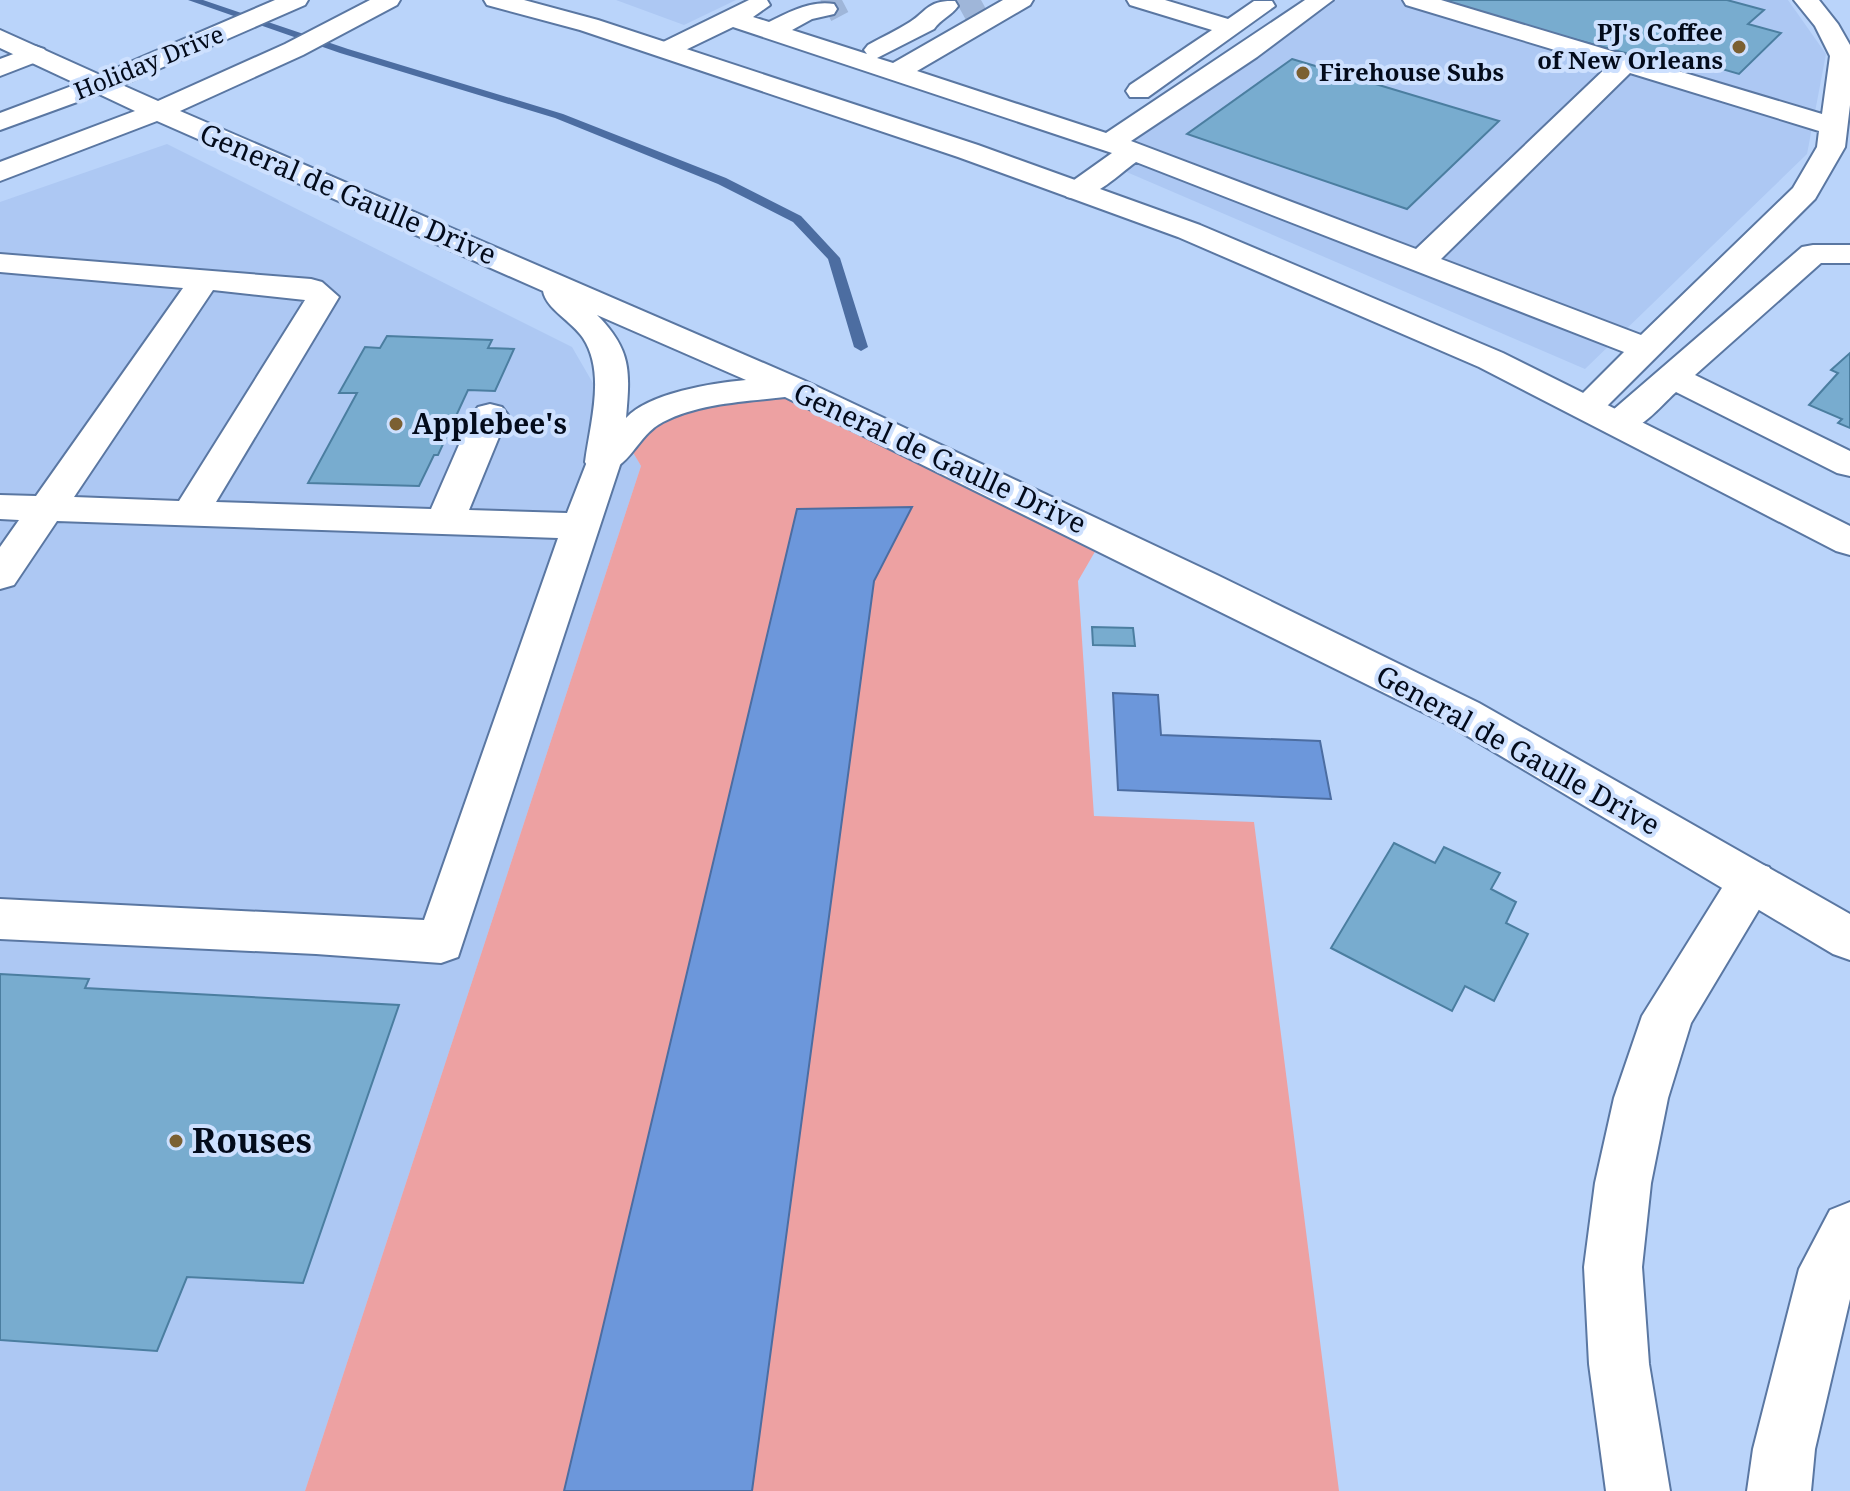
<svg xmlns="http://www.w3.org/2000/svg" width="1850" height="1491" font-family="'Noto Serif',serif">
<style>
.built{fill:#adc8f3}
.green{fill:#eda1a2}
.water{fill:#6c97db;stroke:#4c6da1;stroke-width:2}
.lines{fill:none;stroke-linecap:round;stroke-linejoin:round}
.stream{fill:#4c6da1;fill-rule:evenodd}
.building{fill:#78accf;stroke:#4b7ea0;stroke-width:2}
.minor-tunnel{stroke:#9fb6d9;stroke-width:27;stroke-dasharray:27 14;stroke-linecap:butt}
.minor-casing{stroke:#5a77a2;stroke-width:4}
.major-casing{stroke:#5a77a2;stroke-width:4}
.minor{fill:#fff;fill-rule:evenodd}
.major{fill:#fff;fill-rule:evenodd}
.poi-dot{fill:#7b6032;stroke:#cde0fe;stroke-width:3}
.labels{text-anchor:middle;stroke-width:8;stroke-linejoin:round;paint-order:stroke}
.far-poi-label{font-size:24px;font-weight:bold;fill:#030b1b;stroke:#cde0fe;text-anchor:end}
.far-street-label{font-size:24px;fill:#030b1b;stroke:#cde0fe}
.street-label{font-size:28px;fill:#030b1b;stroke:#cde0fe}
.poi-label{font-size:28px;font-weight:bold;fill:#030b1b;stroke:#cde0fe;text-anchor:start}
.near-poi-label{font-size:34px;font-weight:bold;fill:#030b1b;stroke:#cde0fe;text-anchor:start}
</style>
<rect width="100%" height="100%" fill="#bad4fa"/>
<path class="built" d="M616,0H736L684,25Z
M1308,0H1788L1826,54L1807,154L1585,369L1101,161L1329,6Z
M167,144L572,347L641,466L305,1491H0V202Z"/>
<path class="green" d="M791,387L1104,536L1078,581L1094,816L1254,822L1339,1491H752L874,580L911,507L797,509L564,1491H305L641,466L625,439L648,415Z"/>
<path class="water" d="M912,507L874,581L752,1491H564L797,509Z
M1113,693L1158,695L1161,735L1320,741L1331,799L1118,790Z"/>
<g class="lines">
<path class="stream" d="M188,0H203L348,49L563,114L726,178L801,216L840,258L868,347L861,351L854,347L828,259L793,222L718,184L555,118L340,53Z"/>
</g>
<path class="building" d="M1428,0H1727L1764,10L1748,24L1781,33L1739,74L1705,64L1696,72Z
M1292,59L1499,121L1407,209L1187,134Z
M387,336L492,340L488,348L514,349L495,391L468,390L438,455H434L419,486L308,483L357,393H339L365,347L380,348Z
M1850,353V428L1838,423L1842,419L1809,405L1838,373L1831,370Z
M1092,627L1133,628L1135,646L1093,645Z
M1394,843L1435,863L1444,847L1500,873L1491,889L1516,902L1506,923L1528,934L1494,1001L1465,986L1452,1011L1331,948Z
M0,974L89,979L85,988L399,1005L303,1283L187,1277L157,1351L0,1340Z"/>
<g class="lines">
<path class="minor-tunnel" d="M825,9L842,0
M961,11L981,0"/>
<defs>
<path id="minor" d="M749,0H767L770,5L753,17L769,22C789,12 811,0 834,4L837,9L834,14L812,19L792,30L867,54L864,50L868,45C882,37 896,31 910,22C927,11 928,0 955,1L958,6C951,16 941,19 934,29L877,58L893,63L1003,0H1033L1030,5L917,71L1106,133L1305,0H1333L1257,57L1131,141L1416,249L1608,66L1406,5L1403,0H1441L1822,114L1830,56L1815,26L1794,0H1819L1838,24L1850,45V105L1845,147L1815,199L1598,415L1586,419L1574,415L1568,408L1624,352L1136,162C1116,176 1092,203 1067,197L1062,191L1067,185L1112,153L733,27L675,55H657L653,50L657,45ZM1630,73L1819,131L1817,147L1793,188L1641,335L1441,259Z
M1127,0H1165L1228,19L1254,1H1272L1275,6L1148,97H1130L1126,91L1130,85L1212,30L1130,5Z
M35,46L44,49L48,54L44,59L0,76V59Z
M1813,245H1850V263H1821L1695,375L1850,451V476L1837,473L1676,392C1656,410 1636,439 1606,432L1601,424L1606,416L1802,247Z
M0,254L311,279L322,282L339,297L216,502L431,509L472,415L478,407L490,404L502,407L508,415L469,510L567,513L590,454L603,451L616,454L621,462L458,957L441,963L316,954L0,939V899L424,920L558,538L57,521L14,585L0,589V547L19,520L0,519V495L36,496L183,288L0,272ZM213,290L305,300L179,501L74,497Z
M1752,862L1769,867L1776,881L1691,1023L1668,1098L1651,1183L1642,1267L1649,1364L1670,1491H1606L1589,1364L1584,1267L1595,1183L1614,1098L1642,1016L1735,867Z
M1850,1202V1299L1815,1449L1811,1491H1747L1753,1449L1799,1269L1830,1210Z"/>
<path id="major" d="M275,0H308L305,5L122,85L158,101L285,44L370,0H400L397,5L303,55L180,111L803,380L1217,575L1479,703L1850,914V960L1833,954L1449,725L785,397C744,402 700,403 663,422C634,436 628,480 590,470L585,462C590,423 606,373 583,338C573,322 546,309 543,291L157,121L0,181V162L135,111L99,94L0,130V113L77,84L0,48V30L100,75ZM597,315L746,380C712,383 649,393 626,418C630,372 632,350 597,315Z
M484,0H524L598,20L978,145L1200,225L1503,353L1850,526V555L1836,551L1479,367L1178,237L958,157L580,30L487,5Z"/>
</defs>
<use href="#minor" class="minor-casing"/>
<use href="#major" class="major-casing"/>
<use href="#minor" class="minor"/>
<use href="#major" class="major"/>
</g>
<g class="poi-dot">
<circle cx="1739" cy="47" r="8"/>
<circle cx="1303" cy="73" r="8"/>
<circle cx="396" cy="424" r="8"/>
<circle cx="176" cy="1141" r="8"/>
</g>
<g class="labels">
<g class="far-poi-label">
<text x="1723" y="41">PJ's Coffee<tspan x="1723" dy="28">of New Orleans</tspan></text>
<text x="1319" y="81" text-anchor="start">Firehouse Subs</text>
</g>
<g class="far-street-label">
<text transform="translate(149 63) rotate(-22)" y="8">Holiday Drive</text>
</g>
<g class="street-label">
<text transform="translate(348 194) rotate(23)" y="10">General de Gaulle Drive</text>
<text transform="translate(940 458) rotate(25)" y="10">General de Gaulle Drive</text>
<text transform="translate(1518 750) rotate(29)" y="10">General de Gaulle Drive</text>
</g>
<g class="poi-label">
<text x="412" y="434">Applebee's</text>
</g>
<g class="near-poi-label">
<text x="192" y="1153">Rouses</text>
</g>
</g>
</svg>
